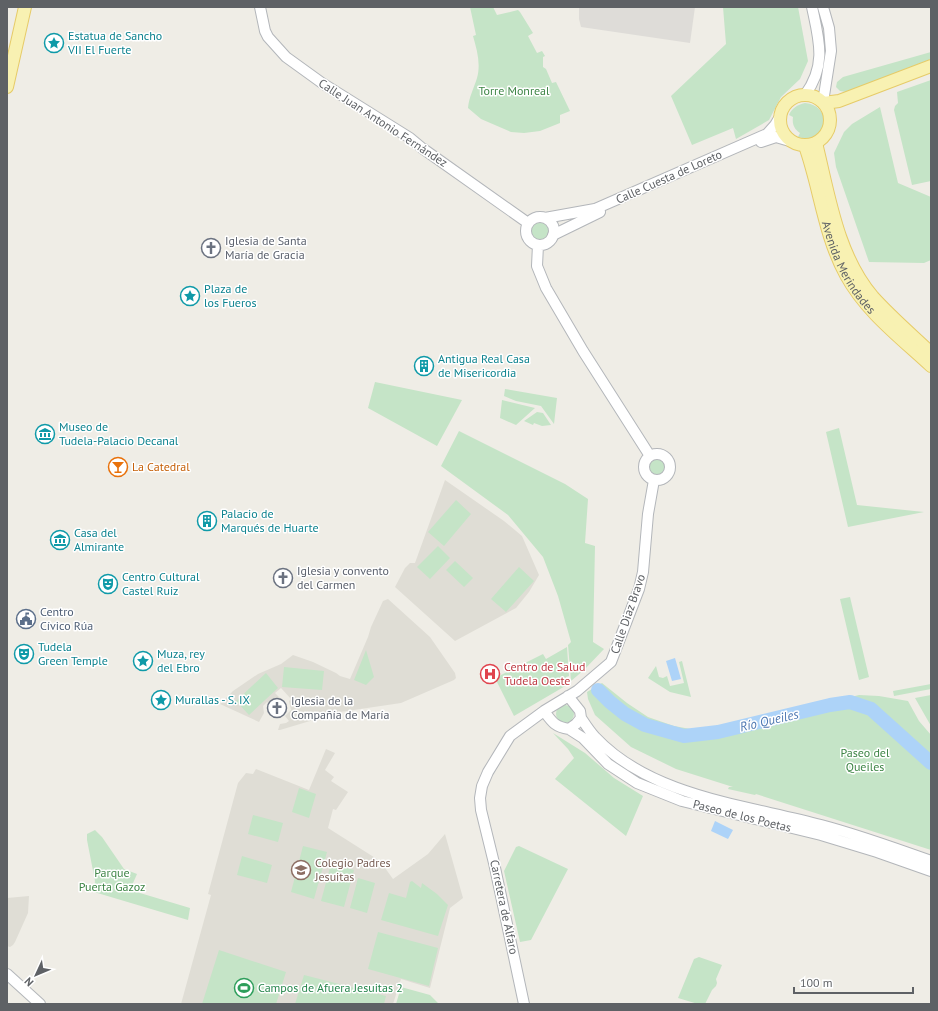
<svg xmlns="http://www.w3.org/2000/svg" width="938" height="1011" font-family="'PT Sans',sans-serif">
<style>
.industrial{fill:#dedcd8}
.education{fill:#dfddd5}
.green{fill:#c5e4c7}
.water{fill:#add3f8}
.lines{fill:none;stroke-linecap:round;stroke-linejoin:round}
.river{stroke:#add3f8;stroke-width:14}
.minor-casing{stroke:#b3b6ba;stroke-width:12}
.major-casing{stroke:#e6cb68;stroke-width:14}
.minor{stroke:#fff;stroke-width:10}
.major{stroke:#f8f1b2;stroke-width:12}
.labels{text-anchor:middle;stroke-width:3;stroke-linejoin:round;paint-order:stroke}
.culture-label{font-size:12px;fill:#0d838f;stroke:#fff;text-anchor:start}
.park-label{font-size:12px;fill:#3e8546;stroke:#fff}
.street-label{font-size:12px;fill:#5e6165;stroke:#fff}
.worship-label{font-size:12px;fill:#5b616d;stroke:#fff;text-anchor:start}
.food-label{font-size:12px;fill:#c56008;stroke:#fff;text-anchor:start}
.service-label{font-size:12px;fill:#4e5e75;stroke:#fff;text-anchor:start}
.health-label{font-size:12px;fill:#be3a42;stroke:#fff;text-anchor:start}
.education-label{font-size:12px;fill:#785e54;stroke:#fff;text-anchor:start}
.leisure-label{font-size:12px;fill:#27864d;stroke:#fff;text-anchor:start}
.water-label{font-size:13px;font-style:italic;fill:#4e78b2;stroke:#fff}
</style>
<rect width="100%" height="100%" fill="#efede6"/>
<path class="industrial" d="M579,7H695L690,43L581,27L579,19Z"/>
<path class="education" d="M445,480L504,521L522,536L539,575L529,592L516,608L455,641L395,587L405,568L410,563H415Z
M388,599L430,637L455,673L456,678L454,680L401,703L340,712L280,730H278L280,724L286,723L289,721L285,716L291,710L289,701L291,699L281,688L275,693L280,698L275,699L271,705L267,702L263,706L264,713L259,722L220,704L233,691L258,674L281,664L293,655L313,662L336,673L340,676L350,679L368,637L371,627L383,601Z
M326,749L335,753L325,770L334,777L331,781L348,792L336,810L333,809L328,828L380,861L393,879L428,854L445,834L463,898L450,908L430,988L401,979L393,1004H181L211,895L208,894L238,783L246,773L253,774L256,769L309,790Z
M29,896L28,913L15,942L13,945L10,947L7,946V898Z"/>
<path class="green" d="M470,7H493L497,15L518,10L520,12L533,33L528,36L537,53L542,51L545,56L543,57V67L546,69L552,83L556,82L570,111L560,115V123L540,131L524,133L511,132L481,119L468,108C469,97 474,88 477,78C481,64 477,50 473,36L476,35Z
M723,7H798L808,61L800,79L781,97L769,120L736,139L733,128L692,145L671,96L726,44Z
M931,52V59L846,92L840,91L836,87L837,82L843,77Z
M931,80V181L912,185L894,110L895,106L898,103L897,92Z
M805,103C835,106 827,146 798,137L800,133C794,129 792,124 793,117L789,115C792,108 797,105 805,103Z
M880,107L898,183L931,197V260L924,263L869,262L836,167L834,153L844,132L852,124Z
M529 231a10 10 0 1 1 20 0a10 10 0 1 1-20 0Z
M375,382L462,400L437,446L368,408Z
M505,389L557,398L554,424L541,406L516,401L504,396Z
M502,400L535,408L516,425L500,418Z
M537,412L543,413L551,425L542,426L534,423L533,425L524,421Z
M839,428L857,505L924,512L848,527L826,432Z
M459,431L565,484L588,499L585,543L595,546L593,642L604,649L584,670L571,681L568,645L571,642L558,596L543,557L508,515L441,466Z
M648 467a9 9 0 1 1 18 0a9 9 0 1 1-18 0Z
M456,500L471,514L444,546L428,532Z
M438,546L450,558L430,579L417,567Z
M455,561L473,578L464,587L446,570Z
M519,567L534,581L506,612L491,599Z
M850,597L869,677L859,680L840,599Z
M567,647L569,676L566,677L567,685L514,716L495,678L543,654L546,659Z
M366,650L374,677L366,685L354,680Z
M682,661L691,697L670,692L648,678L656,666L659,677L663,678L667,676L670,686L684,683L679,662Z
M284,667L324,671L322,690L282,687Z
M266,673L278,688L249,715L236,701Z
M602,683L627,703L648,717L674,726L696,730L720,728L735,722L773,713L795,711L859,695L879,696L908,701L919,721L931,735V850L756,794L755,795L728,789L729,787H733L676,769L631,747L595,715L588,699L587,692Z
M931,684V689L894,696L893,691Z
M931,695V726L915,698Z
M556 714a9 9 0 1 1 18 0a9 9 0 1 1-18 0Z
M553,733L585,753L614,778L643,796L626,836L555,779L574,758L568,749Z
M299,788L316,794L309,818L292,812Z
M253,815L283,823L278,842L248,834Z
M95,830L102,837L124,869L137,874L130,890L190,908L188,920L94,892L95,881L87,840V834Z
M303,846L327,852L314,899L291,892Z
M519,846L568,869L531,940L520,942L504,871L516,847Z
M242,856L272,865L267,883L237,875Z
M331,864L354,870L344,907L321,901Z
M358,878L375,883L367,913L350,908Z
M412,881L421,888L422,883L437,894L448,905L438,936L381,920L389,893L406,898L410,882Z
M378,932L438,948L429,986L368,969Z
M219,950L286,972L276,1004H202Z
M699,957L722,965L716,979L717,983L716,986L712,990L705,1004H698L678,998L694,959Z
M304,975L386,996L384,1004H295Z
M401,987L430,995L439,1004H396Z"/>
<path class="water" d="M675,658L681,679L672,681L666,661Z
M715,821L733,830L728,839L711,831Z"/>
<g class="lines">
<path class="river" d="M598,690L610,702L625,714L645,725L684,736L718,732L830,705L850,702L871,709L931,763"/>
<defs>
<path id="minor" d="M260,7L265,31L268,37L286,57L322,83L410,138L422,148L528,223
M823,7L829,28L831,51L823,102
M805,95C827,65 819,40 812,7
M761,142L776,137L793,142
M526 231a14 14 0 1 1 28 0a14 14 0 1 1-28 0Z
M545,218L595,209L767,134L775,125L781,115
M553,235L600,212
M538,245L537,266L546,288L583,351L650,456
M644 467a13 13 0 1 1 26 0a13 13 0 1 1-26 0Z
M544,711C552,722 555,727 569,729L576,724L581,718L580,711L568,696
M581,718C585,724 590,732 595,737C651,797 747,805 821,825C859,835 895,848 931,861
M569,729L583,738L608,764L637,783L682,801L821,835L877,852L931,871
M7,974L40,1004
M524,1004L494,863L481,810L480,798L482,786L488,772L510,736L544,711L577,691L611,662L639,589L643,572L648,514L654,480"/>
<g id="major">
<path d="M7,87L25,7"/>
<circle cx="805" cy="120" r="25"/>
<path d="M824,103L839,101L931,66"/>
<path d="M816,143C829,195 837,255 873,297C891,317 912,335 931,353"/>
<path id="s1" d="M805,146C820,188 824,235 846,275C866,312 901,338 931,366"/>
</g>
</defs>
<use href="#minor" class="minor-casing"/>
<use href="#major" class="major-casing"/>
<use href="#minor" class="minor"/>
<use href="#major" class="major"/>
</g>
<defs>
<symbol id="sight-ring" viewBox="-11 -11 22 22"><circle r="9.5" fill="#fff" stroke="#0f9aa8" stroke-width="1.5"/><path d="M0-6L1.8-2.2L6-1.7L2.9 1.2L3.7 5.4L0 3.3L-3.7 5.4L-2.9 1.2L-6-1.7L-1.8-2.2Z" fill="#0f9aa8"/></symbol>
<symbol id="church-ring" viewBox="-11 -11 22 22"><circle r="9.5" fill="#fff" stroke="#6b7280" stroke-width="1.5"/><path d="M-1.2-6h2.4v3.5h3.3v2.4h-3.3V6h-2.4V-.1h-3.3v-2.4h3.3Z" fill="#6b7280"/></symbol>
<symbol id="building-ring" viewBox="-11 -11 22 22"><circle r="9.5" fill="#fff" stroke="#0f9aa8" stroke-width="1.5"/><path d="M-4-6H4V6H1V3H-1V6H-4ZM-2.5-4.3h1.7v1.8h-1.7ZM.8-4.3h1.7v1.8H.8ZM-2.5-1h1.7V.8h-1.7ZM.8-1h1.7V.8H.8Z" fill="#0f9aa8"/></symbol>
<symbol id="museum-ring" viewBox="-11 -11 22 22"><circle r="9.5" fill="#fff" stroke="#0f9aa8" stroke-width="1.5"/><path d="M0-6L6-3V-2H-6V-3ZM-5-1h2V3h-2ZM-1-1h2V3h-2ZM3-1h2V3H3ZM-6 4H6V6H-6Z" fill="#0f9aa8"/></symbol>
<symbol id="bar-ring" viewBox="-11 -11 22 22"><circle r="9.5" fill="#fff" stroke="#e8710a" stroke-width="1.5"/><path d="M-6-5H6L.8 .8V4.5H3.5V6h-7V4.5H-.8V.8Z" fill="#e8710a"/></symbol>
<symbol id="theatre-ring" viewBox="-11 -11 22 22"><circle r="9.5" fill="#fff" stroke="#0f9aa8" stroke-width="1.5"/><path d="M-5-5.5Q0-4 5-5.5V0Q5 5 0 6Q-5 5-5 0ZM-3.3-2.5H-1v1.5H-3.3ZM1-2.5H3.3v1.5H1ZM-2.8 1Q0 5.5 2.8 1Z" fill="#0f9aa8"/></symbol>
<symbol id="civic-ring" viewBox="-11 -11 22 22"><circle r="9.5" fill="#fff" stroke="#5c6f8a" stroke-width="1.5"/><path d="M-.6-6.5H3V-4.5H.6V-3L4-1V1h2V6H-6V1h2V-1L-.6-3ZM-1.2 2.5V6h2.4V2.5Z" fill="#5c6f8a"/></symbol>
<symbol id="hospital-ring" viewBox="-11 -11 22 22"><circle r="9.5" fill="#fff" stroke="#e0444e" stroke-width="1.5"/><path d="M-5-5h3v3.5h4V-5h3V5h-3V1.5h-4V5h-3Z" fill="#e0444e"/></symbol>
<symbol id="school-ring" viewBox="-11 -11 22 22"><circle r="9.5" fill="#fff" stroke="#8d6e63" stroke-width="1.5"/><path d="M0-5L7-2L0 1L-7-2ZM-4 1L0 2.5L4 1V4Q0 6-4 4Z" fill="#8d6e63"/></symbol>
<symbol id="stadium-ring" viewBox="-11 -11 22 22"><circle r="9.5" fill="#fff" stroke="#2e9e5b" stroke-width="1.5"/><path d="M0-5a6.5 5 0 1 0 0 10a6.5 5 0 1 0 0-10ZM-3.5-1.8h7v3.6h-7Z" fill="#2e9e5b"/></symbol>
</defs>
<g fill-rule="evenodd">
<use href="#sight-ring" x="43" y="32" width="22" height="22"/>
<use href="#church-ring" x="200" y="237" width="22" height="22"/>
<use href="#sight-ring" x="179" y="285" width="22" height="22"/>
<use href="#building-ring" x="413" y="355" width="22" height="22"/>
<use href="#museum-ring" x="34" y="423" width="22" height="22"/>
<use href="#bar-ring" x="107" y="456" width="22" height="22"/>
<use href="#building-ring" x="196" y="510" width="22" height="22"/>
<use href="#museum-ring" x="49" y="529" width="22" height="22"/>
<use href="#church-ring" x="272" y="567" width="22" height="22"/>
<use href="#theatre-ring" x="97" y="573" width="22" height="22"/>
<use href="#civic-ring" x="15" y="608" width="22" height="22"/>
<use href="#theatre-ring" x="13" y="643" width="22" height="22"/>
<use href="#sight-ring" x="132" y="650" width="22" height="22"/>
<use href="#hospital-ring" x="479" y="663" width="22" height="22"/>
<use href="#sight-ring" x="150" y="689" width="22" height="22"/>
<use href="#church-ring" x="266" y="697" width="22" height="22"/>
<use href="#school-ring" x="290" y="859" width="22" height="22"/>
<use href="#stadium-ring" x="233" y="977" width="22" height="22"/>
</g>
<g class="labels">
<g class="culture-label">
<text x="68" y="40">Estatua de Sancho<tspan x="68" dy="14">VII El Fuerte</tspan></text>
<text x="204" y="293">Plaza de<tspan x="204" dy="14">los Fueros</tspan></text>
<text x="438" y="363">Antigua Real Casa<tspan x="438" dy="14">de Misericordia</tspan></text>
<text x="59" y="431">Museo de<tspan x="59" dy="14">Tudela-Palacio Decanal</tspan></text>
<text x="221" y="518">Palacio de<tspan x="221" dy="14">Marqués de Huarte</tspan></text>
<text x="74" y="537">Casa del<tspan x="74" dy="14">Almirante</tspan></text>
<text x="122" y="581">Centro Cultural<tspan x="122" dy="14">Castel Ruiz</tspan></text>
<text x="38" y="651">Tudela<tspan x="38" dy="14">Green Temple</tspan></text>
<text x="157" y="658">Muza, rey<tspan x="157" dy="14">del Ebro</tspan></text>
<text x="175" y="704">Murallas - S. IX</text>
</g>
<g class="park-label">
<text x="514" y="95">Torre Monreal</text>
<text x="865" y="757">Paseo del<tspan x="865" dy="14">Queiles</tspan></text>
<text x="112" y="877">Parque<tspan x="112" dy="14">Puerta Gazoz</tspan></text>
</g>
<g class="street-label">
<text transform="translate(383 123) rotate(33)" y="4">Calle Juan Antonio Fernández</text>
<text transform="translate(669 177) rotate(-24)" y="4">Calle Cuesta de Loreto</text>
<text dy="4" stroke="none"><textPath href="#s1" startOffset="130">Avenida Merindades</textPath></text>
<text transform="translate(628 614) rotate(-71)" y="4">Calle Diaz Bravo</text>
<text transform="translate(742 816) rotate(14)" y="4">Paseo de los Poetas</text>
<text transform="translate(504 907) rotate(78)" y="4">Carretera de Alfaro</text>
</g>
<g class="worship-label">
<text x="225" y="245">Iglesia de Santa<tspan x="225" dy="14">María de Gracia</tspan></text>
<text x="297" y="575">Iglesia y convento<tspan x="297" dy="14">del Carmen</tspan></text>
<text x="291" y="705">Iglesia de la<tspan x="291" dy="14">Compañía de María</tspan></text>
</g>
<g class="food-label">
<text x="132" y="471">La Catedral</text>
</g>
<g class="service-label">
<text x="40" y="616">Centro<tspan x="40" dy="14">Cívico Rúa</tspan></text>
</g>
<g class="health-label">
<text x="504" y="671">Centro de Salud<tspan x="504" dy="14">Tudela Oeste</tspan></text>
</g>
<g class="education-label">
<text x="315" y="867">Colegio Padres<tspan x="315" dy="14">Jesuitas</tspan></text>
</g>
<g class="leisure-label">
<text x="258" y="992">Campos de Afuera Jesuitas 2</text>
</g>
<g class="water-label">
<text transform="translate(769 720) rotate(-13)" y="5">Río Queiles</text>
</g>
</g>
<rect width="938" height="1011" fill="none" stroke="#5e6165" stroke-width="16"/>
<g transform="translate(36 975) rotate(226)" stroke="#ffffff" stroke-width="3" paint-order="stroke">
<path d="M0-3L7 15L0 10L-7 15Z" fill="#5e6165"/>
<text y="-6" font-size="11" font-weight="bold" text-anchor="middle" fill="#5e6165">N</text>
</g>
<path d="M794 987v6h119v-6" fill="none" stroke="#5e6165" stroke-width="2"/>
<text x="800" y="987" font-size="12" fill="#5e6165" stroke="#ffffff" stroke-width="3" paint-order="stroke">100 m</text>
</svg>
